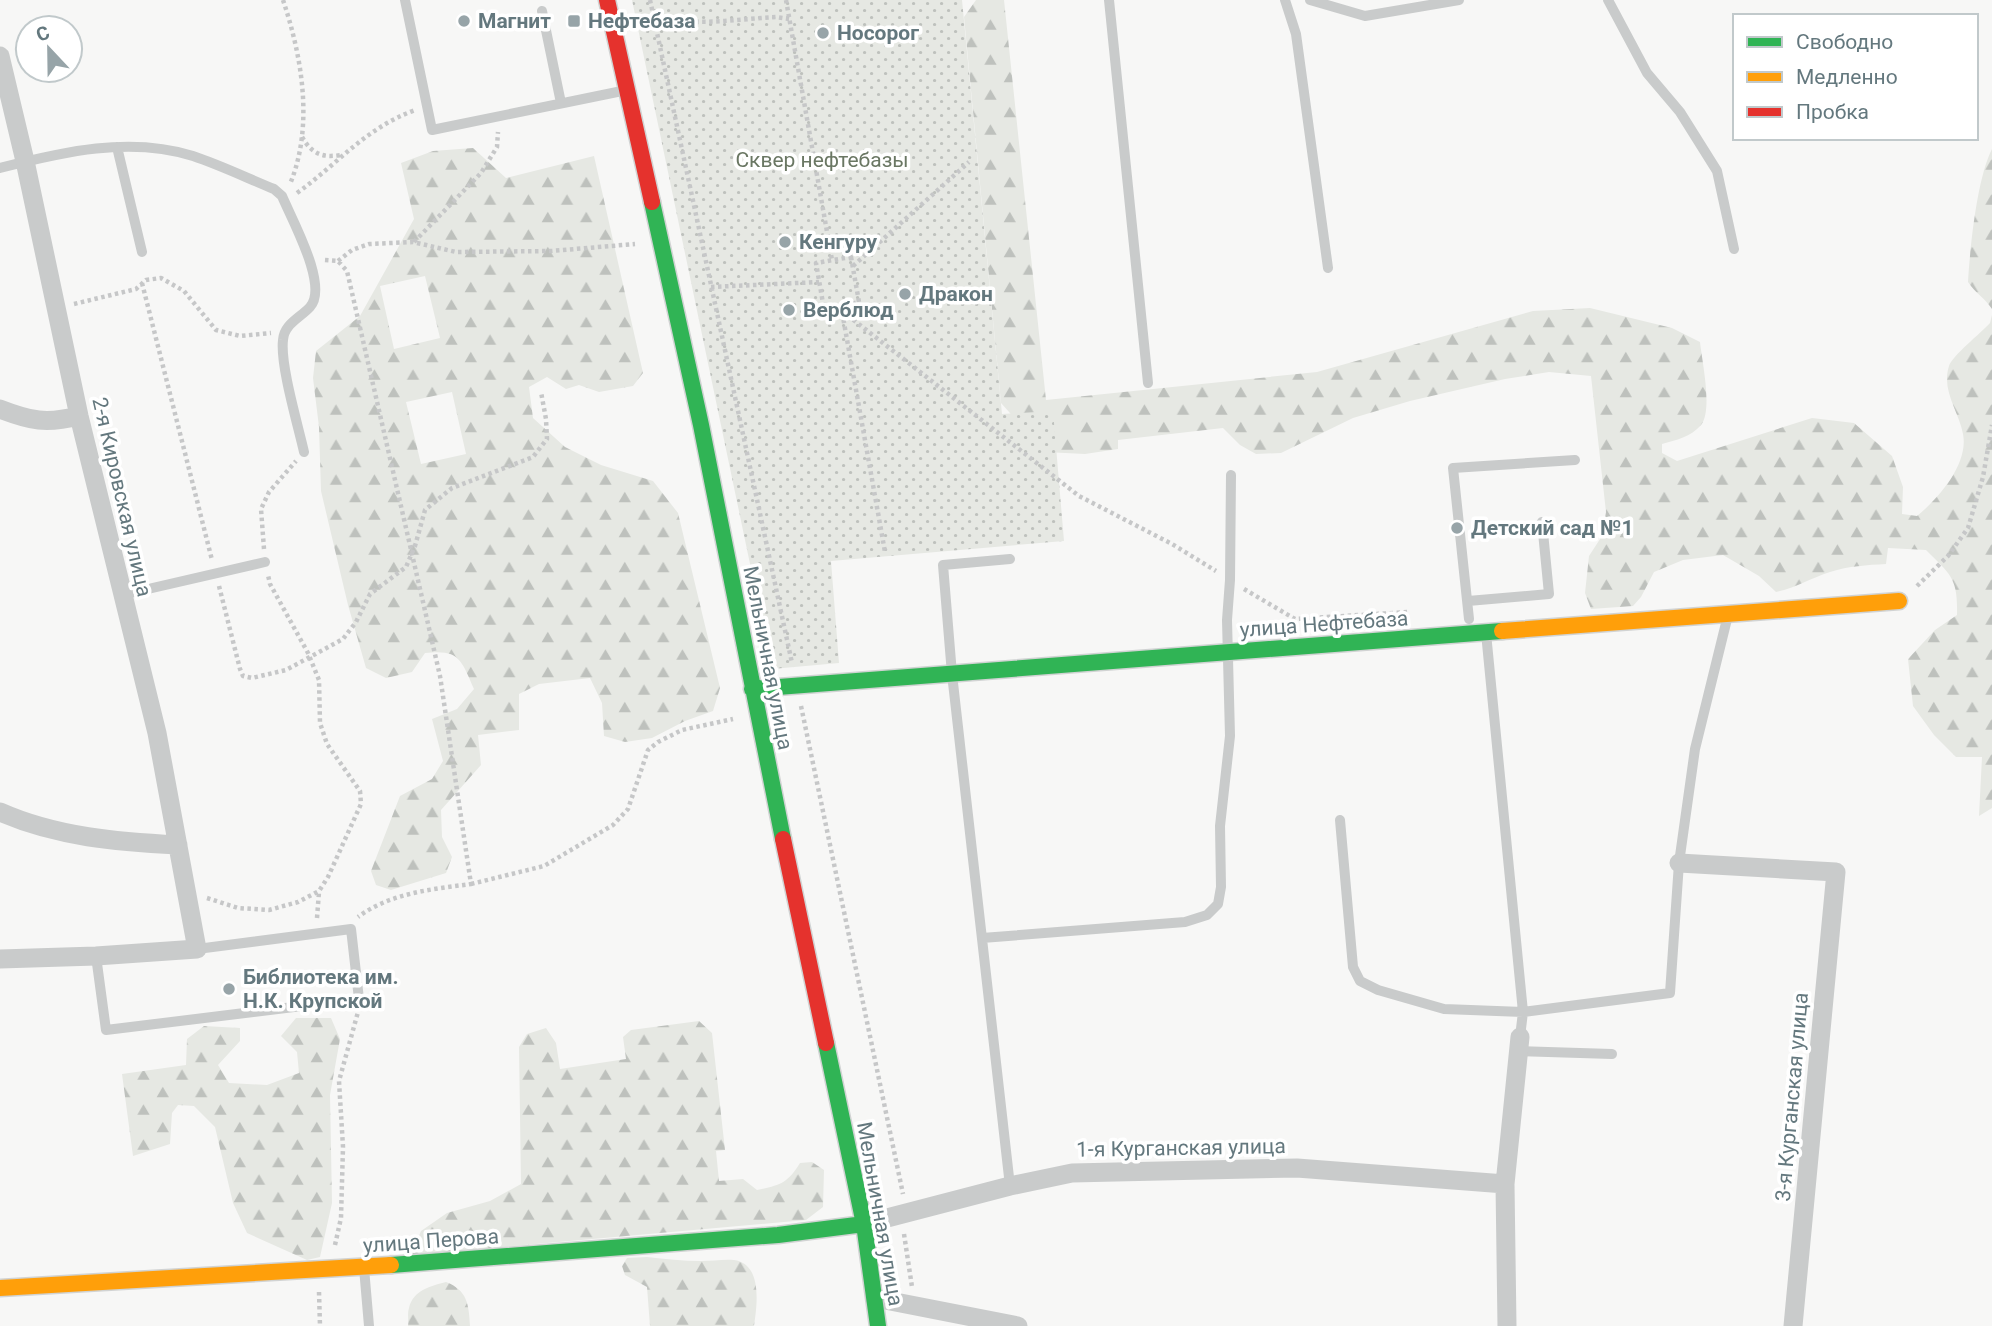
<svg xmlns="http://www.w3.org/2000/svg" width="1992" height="1326" font-family="Roboto,sans-serif">
<style>
.forest{fill:url(#forest-firs);fill-rule:evenodd}
.park{fill:url(#park-dots)}
.lines{fill:none;stroke-linecap:round;stroke-linejoin:round}
.fast-casing{stroke:#d1d3d3;stroke-width:19}
.slow-casing{stroke:#d1d3d3;stroke-width:19}
.jam-casing{stroke:#d1d3d3;stroke-width:19}
.path{stroke:#c6c7c8;stroke-width:4.5;stroke-dasharray:3.5 3.5;stroke-linecap:butt}
.lane{stroke:#c9cbcb;stroke-width:10}
.street{stroke:#c9cbcb;stroke-width:19}
.fast{stroke:#30b455;stroke-width:16}
.slow{stroke:#ff9f0a;stroke-width:16}
.jam{stroke:#e5322d;stroke-width:16}
.poi-dot{fill:#97a4a8;stroke:#fff;stroke-width:2.5}
.labels{text-anchor:middle;stroke-width:7;stroke-linejoin:round;paint-order:stroke}
.poi-label{font-size:21px;font-weight:bold;fill:#64787e;stroke:#fff;text-anchor:start}
.park-label{font-size:21px;fill:#6a7763;stroke:#fff}
.street-label{font-size:21px;fill:#64787e;stroke:#fff}
</style>
<defs>
<pattern id="forest-firs" width="22" height="20" patternUnits="userSpaceOnUse" patternTransform="scale(1.75)"><rect width="22" height="20" fill="#e6e8e3"/><path d="M5 1l3.5 6h-7zM16 11l3.5 6h-7z" fill="#bec1bd"/></pattern>
<pattern id="park-dots" width="8" height="8" patternUnits="userSpaceOnUse" patternTransform="scale(1.75)"><rect width="8" height="8" fill="#e6e8e3"/><path d="M2 2h.1M6 6h.1" fill="none" stroke="#bec1bd" stroke-width="1.8" stroke-linecap="round"/></pattern>
</defs>
<rect width="100%" height="100%" fill="#f7f7f6"/>
<path class="forest" d="M976,0H1004L1046,400L1317,372L1533,311L1590,308L1672,328L1700,342C1702,361 1713,410 1701,425C1691,437 1676,440 1662,444V453L1677,461L1812,418L1854,423L1892,456L1903,487L1902,514L1917,516C1938,499 1969,464 1963,434C1959,411 1941,391 1949,366C1952,356 1981,333 1990,323L1992,315V808L1979,816L1982,757H1956L1934,735L1913,706L1908,659L1935,630L1957,615C1958,578 1951,575 1926,550L1888,548L1886,564C1867,565 1849,566 1830,572C1811,578 1796,588 1776,592L1759,576L1723,555L1683,560L1654,572L1641,597L1633,606L1591,609L1585,593L1589,556L1602,536L1606,512L1591,376L1549,372L1505,379L1410,401L1353,418L1281,453L1256,454L1240,445L1223,428L1118,440V449L1085,454L1045,452L1001,403L964,17Z
M473,148L506,178L594,156L643,373L633,386L599,392L579,385L566,389L547,377L529,387L533,418L565,447L601,465L653,481L678,513L720,688L713,711L685,721L652,738L625,742L604,736L602,703L590,678L539,684L519,694V730L478,735L481,765L441,810L442,837L452,857L446,873L391,890L376,885L371,871L400,796L432,779L443,761L432,719L457,709L474,689C461,659 459,649 425,653L412,672L386,678L366,668L348,605L321,491L319,427L313,378L316,351L360,316L414,219L401,163L433,151ZM425,276L440,338L394,349L380,286ZM452,392L466,454L421,464L406,402Z
M1992,149V309C1985,298 1975,293 1968,282C1970,248 1977,178 1992,149Z
M296,1018H331L340,1039L330,1095L332,1203L320,1257L307,1260L247,1233L233,1203L215,1127L194,1106L178,1105L172,1113L170,1144L133,1156L122,1074L186,1065L187,1039L204,1026L240,1028V1041L218,1065L229,1083L267,1085L299,1073L297,1052L281,1036Z
M699,1021L712,1033L725,1150L716,1151L719,1181L743,1179L757,1190C780,1185 787,1184 800,1163L812,1162L824,1170L823,1207L806,1220L411,1255L421,1231L447,1213L490,1201L521,1184L519,1047L527,1034L546,1028L556,1043L560,1069L626,1059L623,1037L631,1030Z
M647,1257C665,1259 683,1261 701,1261C712,1261 724,1259 734,1260C763,1264 757,1306 754,1326H650L647,1287L625,1275L622,1266L627,1258Z
M446,1282C467,1290 469,1304 470,1326H408C409,1320 407,1314 409,1308C413,1290 431,1286 446,1282Z"/>
<path class="park" d="M632,0H962L1002,414L1053,411L1064,541L831,561L839,663L772,669Z"/>
<g class="lines">
<defs>
<path id="fast" d="M652,202L701,425L783,839
M752,689L1502,631
M826,1043L864,1224L878,1326
M391,1265L778,1235L864,1224"/>
<path id="slow" d="M1502,631L1899,601
M0,1288L391,1265"/>
<path id="jam" d="M607,0L652,202
M783,839L826,1043"/>
</defs>
<use href="#fast" class="fast-casing"/>
<use href="#slow" class="slow-casing"/>
<use href="#jam" class="jam-casing"/>
<path class="path" d="M283,0C302,57 314,126 290,184
M650,0L792,663
M786,0L832,260
M654,14C691,28 737,19 776,17L789,19
M302,137C312,154 322,158 341,155
M297,193C339,163 364,129 415,110
M414,242L481,173L497,147L498,132
M851,257L859,302L824,309L816,263Z
M325,260L338,261L347,271L440,676L471,884C433,889 390,893 358,917
M338,261L352,250L369,244L413,242L456,252L551,251L635,244
M853,266L969,162
M142,283L212,560
M711,287L819,282
M74,304L136,289L146,280L161,278L184,291L216,330L240,336L271,333
M841,306L885,552
M842,311L1079,496L1172,544L1216,571
M264,549L261,509L269,492L296,461
M219,586L240,669L243,676L252,678L286,670L343,639L356,622L370,594L406,567L415,546L425,510L452,488L533,457L547,439L546,419L541,392
M1917,586L1948,556L1968,528L1983,477L1992,425
M1244,589L1295,619L1409,612
M801,706L903,1194
M471,884L544,866L613,825L628,809L648,750L658,742L682,730L733,719
M207,898L238,908L269,910L298,902L319,891L328,877L361,804L360,791L327,744L320,723L319,680L308,653L270,584L268,575
M317,918L319,892
M904,1234L912,1287
M335,1245L341,1218L343,1147L339,1081L358,1012
M319,1292L320,1326"/>
<path class="lane" d="M405,0L432,130L622,91
M1109,0L1148,383
M1285,0L1296,34L1328,268
M1310,0L1365,16L1459,0
M1608,0L1647,73L1680,112L1717,171L1734,249
M542,11L561,103
M117,147L142,252
M0,168C62,152 130,136 193,156C220,165 247,178 274,189L282,196C292,220 329,286 310,307C300,318 284,324 283,340C280,365 298,425 304,452
M122,595L265,562
M1468,601L1549,594L1542,522
M1469,619L1453,468L1575,460
M1486,633L1523,1012L1520,1037
M1340,820L1353,967L1360,981L1378,990L1444,1009L1523,1012L1670,993L1679,863L1695,749L1728,615
M982,938L1185,922L1207,915L1218,904L1221,887L1220,826L1230,736L1227,620L1230,580L1231,475
M96,956L106,1030L359,999L351,929L197,949
M1518,1051L1612,1054
M1010,1186L952,674L943,565L1010,559
M364,1268L369,1326"/>
<path class="street" d="M0,56L25,161L79,416L157,733L197,949L96,956L0,959
M0,409C31,421 46,424 79,416
M0,812C56,837 119,842 178,845
M1679,863L1836,872L1793,1326
M864,1224L1010,1186L1072,1173L1297,1168L1505,1184
M875,1298L1018,1326
M1507,1326L1505,1184L1520,1037"/>
<use href="#fast" class="fast"/>
<use href="#slow" class="slow"/>
<use href="#jam" class="jam"/>
</g>
<g class="poi-dot">
<circle cx="464" cy="21" r="7"/>
<rect x="567" y="14" width="14" height="14" rx="3.5"/>
<circle cx="823" cy="33" r="7"/>
<circle cx="785" cy="242" r="7"/>
<circle cx="905" cy="294" r="7"/>
<circle cx="789" cy="310" r="7"/>
<circle cx="1457" cy="528" r="7"/>
<circle cx="229" cy="989" r="7"/>
</g>
<g class="labels">
<g class="poi-label">
<text x="478" y="28">Магнит</text>
<text x="588" y="28">Нефтебаза</text>
<text x="837" y="40">Носорог</text>
<text x="799" y="249">Кенгуру</text>
<text x="919" y="301">Дракон</text>
<text x="803" y="317">Верблюд</text>
<text x="1471" y="535">Детский сад №1</text>
<text x="243" y="984">Библиотека им.<tspan x="243" dy="24">Н.К. Крупской</tspan></text>
</g>
<g class="park-label">
<text x="822" y="167">Сквер нефтебазы</text>
</g>
<g class="street-label">
<text transform="translate(122 497) rotate(77)" y="7">2-я Кировская улица</text>
<text transform="translate(1324 624) rotate(-4)" y="7">улица Нефтебаза</text>
<text transform="translate(768 658) rotate(79)" y="7">Мельничная улица</text>
<text transform="translate(1792 1097) rotate(-85)" y="7">3-я Курганская улица</text>
<text transform="translate(1181 1148) rotate(-1)" y="7">1-я Курганская улица</text>
<text transform="translate(880 1214) rotate(80)" y="7">Мельничная улица</text>
<text transform="translate(431 1241) rotate(-4)" y="7">улица Перова</text>
</g>
</g>
<rect x="1733" y="14" width="245" height="126" fill="#ffffff" stroke="#c1c9cb" stroke-width="2"/>
<rect x="1747" y="37" width="35" height="10" fill="#30b455" stroke="#c1c9cb" stroke-width="2"/>
<text x="1796" y="49" font-size="21" fill="#64787e">Свободно</text>
<rect x="1747" y="72" width="35" height="10" fill="#ff9f0a" stroke="#c1c9cb" stroke-width="2"/>
<text x="1796" y="84" font-size="21" fill="#64787e">Медленно</text>
<rect x="1747" y="107" width="35" height="10" fill="#e5322d" stroke="#c1c9cb" stroke-width="2"/>
<text x="1796" y="119" font-size="21" fill="#64787e">Пробка</text>
<g transform="translate(49 49) rotate(338)"><circle r="33" fill="#ffffff" stroke="#c1c9cb" stroke-width="2"/>
<path d="M0-5L12 26L0 18L-12 26Z" fill="#97a4a8"/>
<text y="-10" font-size="19" font-weight="bold" text-anchor="middle" fill="#64787e">С</text>
</g>
</svg>
